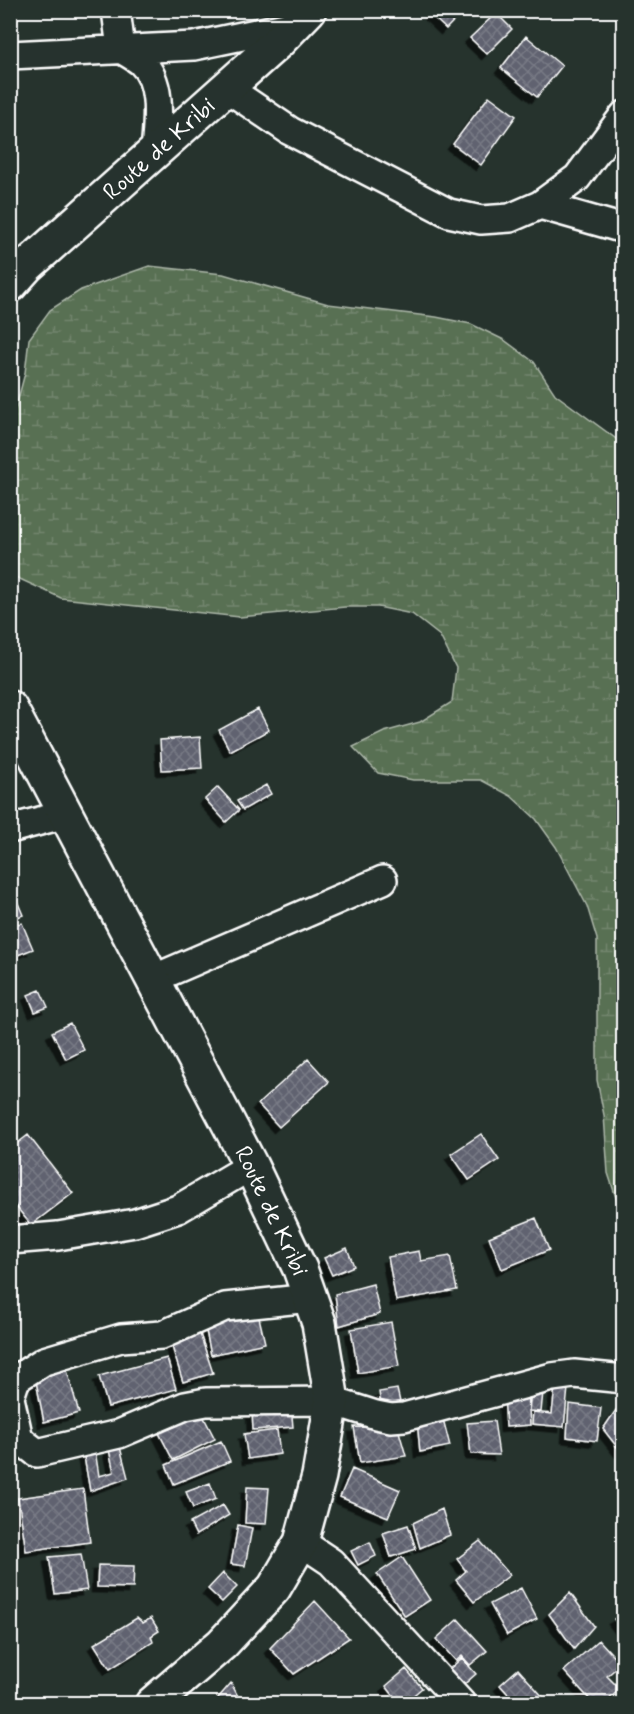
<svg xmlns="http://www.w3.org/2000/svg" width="634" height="1714" font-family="Mynerve,sans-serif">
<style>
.wetland{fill:url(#wetland-marsh);stroke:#acb7a9;stroke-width:1.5}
.building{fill:url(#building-cross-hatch);stroke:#fff;stroke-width:1.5;filter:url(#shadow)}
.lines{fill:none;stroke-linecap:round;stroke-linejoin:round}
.minor-casing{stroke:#fff;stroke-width:32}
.major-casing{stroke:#fff;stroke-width:38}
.minor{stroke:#26332d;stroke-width:27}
.major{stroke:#26332d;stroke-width:33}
.labels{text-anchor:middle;stroke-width:5;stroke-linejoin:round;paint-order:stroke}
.street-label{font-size:24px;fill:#fff;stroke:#26332d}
</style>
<defs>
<pattern id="wetland-marsh" width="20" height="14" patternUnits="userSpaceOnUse" patternTransform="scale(1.5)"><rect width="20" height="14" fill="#596f53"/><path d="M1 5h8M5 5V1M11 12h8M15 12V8" fill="none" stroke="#72856d"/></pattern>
<pattern id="building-cross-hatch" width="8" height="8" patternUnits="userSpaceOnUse" patternTransform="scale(1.5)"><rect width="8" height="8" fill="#606270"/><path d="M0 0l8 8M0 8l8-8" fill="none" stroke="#787a85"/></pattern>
<filter id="shadow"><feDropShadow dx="-5.5" dy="5.5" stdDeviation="0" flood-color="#0009"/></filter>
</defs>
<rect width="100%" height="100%" fill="#26332d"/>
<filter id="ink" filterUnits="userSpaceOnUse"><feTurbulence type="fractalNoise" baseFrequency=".0167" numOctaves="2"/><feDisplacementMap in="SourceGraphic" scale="12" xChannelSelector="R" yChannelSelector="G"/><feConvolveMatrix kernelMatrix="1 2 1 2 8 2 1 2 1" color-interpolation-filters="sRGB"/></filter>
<g filter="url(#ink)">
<path class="wetland" d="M149,266L223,274L328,304L436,317L471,324L504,340L534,362L555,394L623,444V1219L608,1173L604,1115L597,1080V939L587,906L556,847L536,819L511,796L481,780H413L378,773L353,747L384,732L420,722L452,702L456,668L440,636L412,614L378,607H345L240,617L61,598L11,575V419L16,407L25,373L29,339L50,310L81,290Z"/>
<path class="building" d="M426,10H464L446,29Z
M496,13L512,29L487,54L470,38Z
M526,36L562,66L537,97L501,68Z
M489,96L516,116L481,165L453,144Z
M258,709L269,730L230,751L219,730Z
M200,737L202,768L162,770L160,740Z
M266,785L271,794L243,810L237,801Z
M218,787L239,810L226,822L205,799Z
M10,884L23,915L10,920Z
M22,923L33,949L15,956L10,946V925Z
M40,990L48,1007L35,1012L28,995Z
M70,1023L84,1050L66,1059L52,1032Z
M308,1059L329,1082L279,1127L258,1104Z
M481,1134L499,1160L469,1180L451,1154Z
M28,1135L73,1193L31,1225L10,1199V1149Z
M536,1218L549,1250L502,1269L489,1237Z
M347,1248L354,1266L332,1275L324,1258Z
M419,1251L421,1261L450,1256L457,1290L396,1301L388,1257Z
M373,1284L380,1314L339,1326L335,1294Z
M257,1309L265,1343L211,1355L204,1321Z
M391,1322L399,1366L358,1373L351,1329Z
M198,1328L213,1373L183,1382L169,1337Z
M167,1358L176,1389L108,1407L99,1376Z
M65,1363L79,1413L44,1422L34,1371Z
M555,1387L568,1388L564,1427L532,1424L533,1412L552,1414Z
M397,1389L400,1402L381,1405L379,1392Z
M531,1391L543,1392L541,1412L529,1411Z
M528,1393L530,1425L506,1427L504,1395Z
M569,1404L601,1408L597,1441L567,1437Z
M291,1405L293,1427L253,1430L252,1409Z
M199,1408L215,1439L173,1460L157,1429Z
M616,1410L621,1415L624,1413V1450L621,1452L603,1429Z
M442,1415L450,1446L420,1452L417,1420Z
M494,1421L499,1455L471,1454L467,1423Z
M354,1427L398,1428L406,1456L360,1463Z
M277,1430L280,1454L248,1459L244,1434Z
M221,1441L230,1461L174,1484L166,1465Z
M120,1447L128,1478L90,1491L83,1451L95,1450L99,1476L114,1472L109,1450Z
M352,1469L400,1490L388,1517L340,1497Z
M210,1483L216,1499L193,1508L186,1492Z
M247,1487L269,1488L266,1524L245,1523Z
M83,1489L90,1542L26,1551L18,1498Z
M223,1505L229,1515L196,1535L190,1523Z
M442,1509L450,1535L420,1548L413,1523Z
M238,1525L252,1528L245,1566L231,1564Z
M408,1525L416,1549L391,1557L383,1533Z
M480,1541L510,1575L474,1602L456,1580L466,1571L457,1559Z
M370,1542L376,1556L358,1565L351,1551Z
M81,1554L87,1590L55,1594L49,1557Z
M402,1557L430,1600L405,1616L377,1574Z
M98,1565L134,1566L133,1588L97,1587Z
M223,1573L237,1587L222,1602L208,1589Z
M521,1588L537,1619L507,1635L490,1604Z
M570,1593L594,1626L574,1649L549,1614Z
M315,1601L349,1638L294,1674L270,1648Z
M624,1613V1632L614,1619Z
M137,1618L143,1623L151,1618L159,1631L151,1636L153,1642L110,1669L94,1644Z
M458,1619L487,1651L470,1665L462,1656L456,1661L436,1639Z
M599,1640L621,1664L607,1676L620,1689L604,1704H594L564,1671Z
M462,1658L476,1674L460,1688L446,1672Z
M406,1669L422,1688L403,1704H400L386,1686Z
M518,1669L544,1698L538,1704H517L500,1685Z
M231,1683L240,1700L248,1696L253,1704H213Z"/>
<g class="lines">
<defs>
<path id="minor" d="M116,10L121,49C127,53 135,57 141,62C164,83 157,125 155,152
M10,55L194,46L295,25
M227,88L290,131L449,213L481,220L510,218L540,205L577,178L624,115
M540,205L624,229
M10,829L66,814
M153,979L383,880
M10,1240L58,1236L135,1223L178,1209L251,1166
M10,1397L16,1379L44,1361L121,1338L162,1335L225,1307L310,1298
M10,1398L19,1439L37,1453L119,1434L185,1406L206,1402L332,1401L376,1415L391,1418L404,1417L552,1377L574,1374L624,1379
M301,1542L331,1562L462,1704"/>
<g id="major">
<path id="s1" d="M10,285L27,266L278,42L309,10"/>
<path id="s2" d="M10,708L251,1166L300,1269L319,1323L332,1401L319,1476L301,1542L274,1588L222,1644L152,1704"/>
</g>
</defs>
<use href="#minor" class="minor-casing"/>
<use href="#major" class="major-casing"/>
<use href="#minor" class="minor"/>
<use href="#major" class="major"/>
</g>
</g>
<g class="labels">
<g class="street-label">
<text dy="8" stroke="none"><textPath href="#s1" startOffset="202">Route de Kribi</textPath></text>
<text dy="8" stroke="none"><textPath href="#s2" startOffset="567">Route de Kribi</textPath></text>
</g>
</g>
<rect width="634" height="1714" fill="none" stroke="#26332d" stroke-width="36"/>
<rect x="18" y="18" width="598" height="1678" fill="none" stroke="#fff" stroke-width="2" filter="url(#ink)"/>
</svg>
